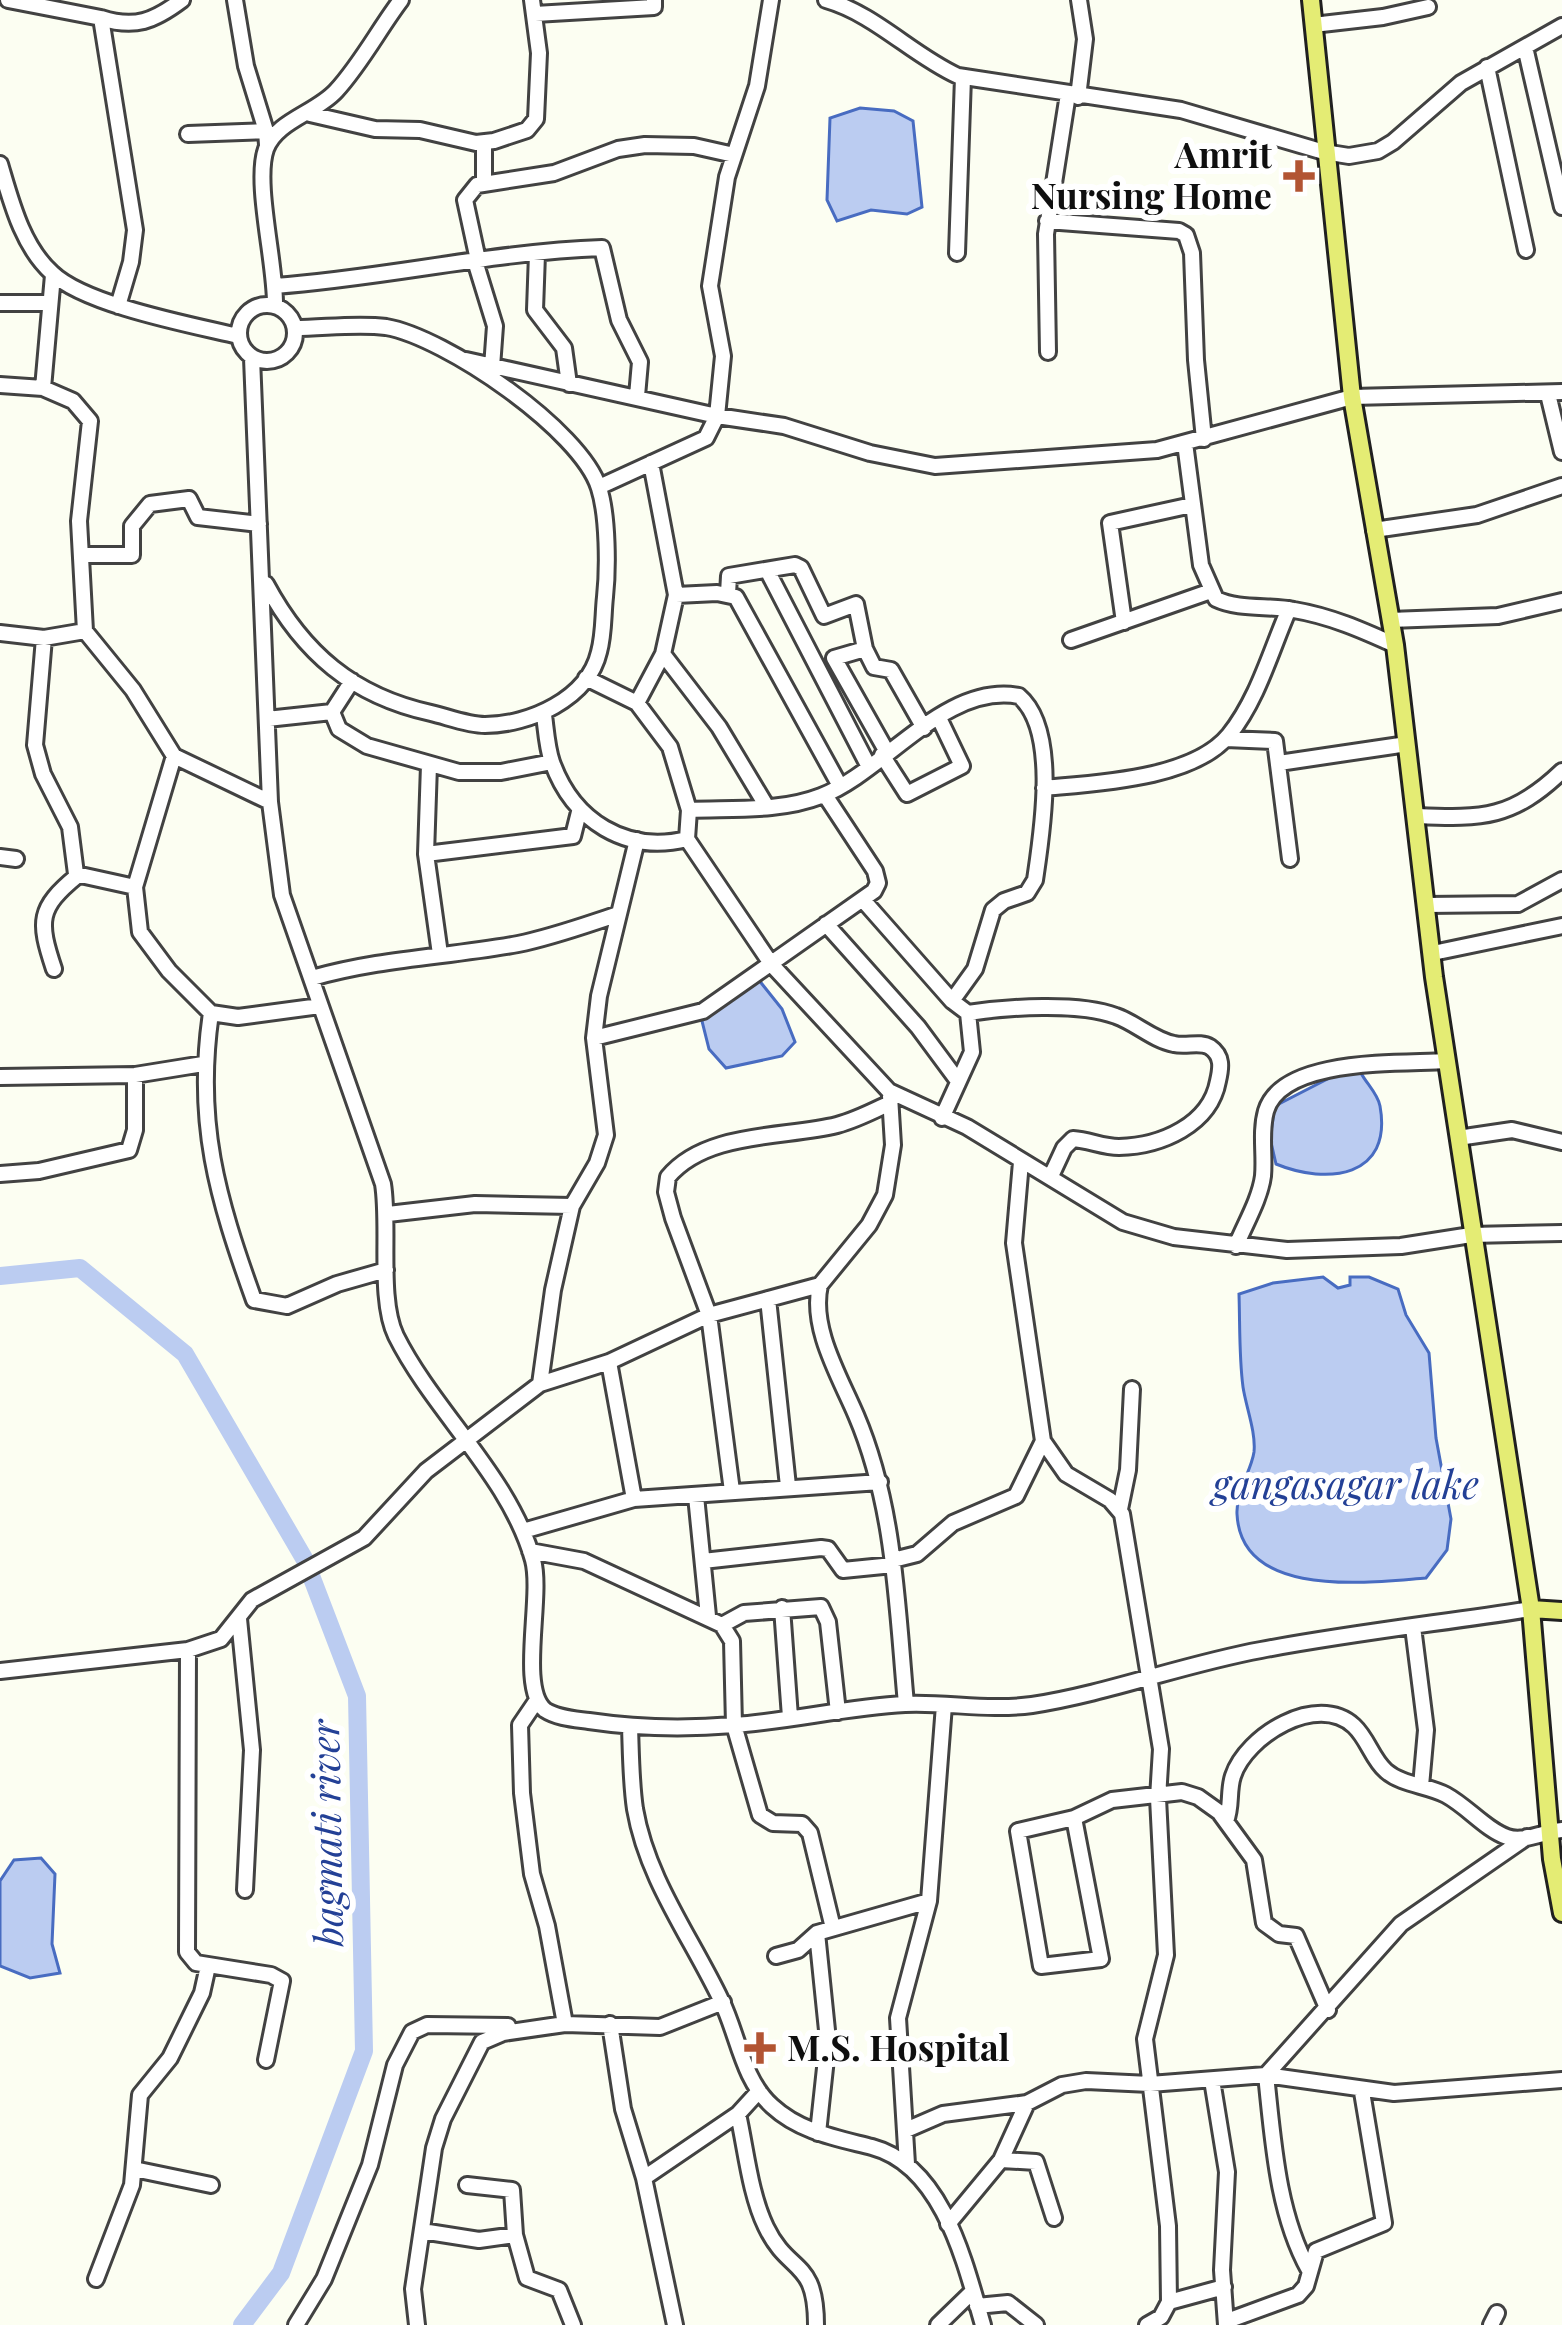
<svg xmlns="http://www.w3.org/2000/svg" width="1562" height="2325" font-family="'Playfair Display',serif">
<style>
.water{fill:#bbccf1;stroke:#486cc1;stroke-width:3}
.lines{fill:none;stroke-linecap:round;stroke-linejoin:round}
.river{stroke:#bbccf1;stroke-width:18}
.minor-casing{stroke:#424242;stroke-width:20}
.major-casing{stroke:#202020;stroke-width:22}
.minor{stroke:#fff;stroke-width:14}
.major{stroke:#e4ec74;stroke-width:16}
.poi-dot{fill:#b25433;stroke:#fff;stroke-width:4.5}
.labels{text-anchor:middle;stroke-width:12;stroke-linejoin:round;paint-order:stroke}
.poi-label{font-size:36px;font-weight:bold;fill:#0f0f0f;stroke:#fff;text-anchor:end}
.water-label{font-size:39px;font-style:italic;fill:#234096;stroke:#fff}
</style>
<rect width="100%" height="100%" fill="#fcfef2"/>
<path class="water" d="M860,108L894,111L913,121L922,207L907,214L871,210L837,221L827,200L830,118Z
M758,979L782,1009L795,1042L782,1056L726,1068L709,1049L702,1021L715,1004Z
M1345,1070L1361,1073C1366,1083 1378,1094 1380,1106C1393,1178 1327,1185 1276,1164L1270,1138L1275,1106Z
M1323,1277L1338,1288L1350,1285V1277H1369L1398,1289L1406,1315L1429,1353L1436,1438L1451,1519L1447,1550L1426,1578C1370,1582 1241,1600 1237,1514C1236,1490 1251,1472 1254,1452C1256,1432 1246,1407 1243,1387C1239,1357 1240,1325 1239,1294L1273,1283Z
M41,1858L55,1874L52,1944L60,1973L30,1978L0,1966V1881L14,1860Z"/>
<g class="lines">
<path class="river" d="M0,1276L80,1268L185,1354L305,1560L357,1696L364,2051L281,2273L242,2325"/>
<defs>
<path id="minor" d="M8,0L101,18
M235,0L246,66L266,131L267,145
M826,0C875,14 912,55 958,76L1181,110L1324,152L1349,156L1378,151L1393,142L1461,83L1562,26
M535,14L654,7V0
M1313,25L1383,17L1428,7
M1525,47L1562,207
M1487,67L1526,250
M1078,97L1085,39L1079,0
M310,114L375,129L420,130L476,143L494,141L527,130L536,119L539,53L532,0
M188,134L266,131
M484,143V183
M0,164C11,201 22,246 52,273C85,305 192,325 238,336
M1047,221L1179,231L1186,235L1192,253L1196,360L1204,439
M957,253L963,77
M537,254L535,310L564,348L569,384
M478,260L465,200L477,185L554,173L618,149L645,145L694,146L734,155
M475,261L495,326L492,367
M53,275L43,388L73,401L90,421L79,521L85,631L133,690L174,756L270,802
M275,286C385,278 492,252 602,248L619,320L640,362L637,396
M0,303H48
M239 333a28 28 0 1 1 56 0a28 28 0 1 1-56 0Z
M118,306L131,262L135,230L101,18C135,29 154,21 182,0
M275,306C276,264 254,183 266,149C276,121 316,113 336,91C361,64 379,29 401,0
M1048,352L1046,234L1068,94
M252,358L270,802L282,895L383,1184C390,1227 378,1299 396,1336C434,1412 510,1477 533,1560C543,1597 518,1688 545,1710C557,1718 575,1719 589,1721C636,1728 686,1729 734,1725C791,1721 847,1707 905,1704C947,1702 989,1711 1032,1705C1109,1693 1184,1664 1261,1650C1350,1633 1441,1623 1531,1609
M466,360L717,416L784,426L870,453L935,466L1157,450L1352,397L1562,392
M0,385L43,388
M1548,394L1562,452
M1185,443L1201,565L1216,599C1239,610 1269,605 1294,610C1330,616 1362,630 1395,645
M599,487L706,438L717,416L723,356L710,286L727,177L757,86L771,0
M1374,530L1477,515L1562,486
M81,555H132V526L150,504L189,499L198,517L259,524
M767,570L868,765
M266,584C303,653 353,696 431,713C448,717 468,725 485,725C529,725 588,699 599,652C604,634 603,615 605,597C608,569 608,516 599,488C581,430 445,337 386,327C357,323 324,328 295,328
M728,594L729,576L795,565L801,568L824,616L856,604L865,649
M676,595L717,593L736,597L840,786
M1390,620L1498,616L1562,601
M1124,622L1110,523L1192,505
M0,633L44,638L85,631
M44,638L35,745L43,774L70,827L76,874L135,887
M1071,640L1211,591
M663,654L719,727L767,807
M586,678L637,703L670,747L689,810L687,839L772,965L889,1091L967,1127L1123,1222L1174,1237L1287,1250L1401,1246L1471,1235L1562,1233
M637,703L663,654L676,595L651,463
M332,712L339,729L367,746L459,772H501L552,762
M544,715C546,730 547,748 552,762C573,821 626,854 687,839
M267,719L332,712L352,681
M1226,739L1275,741L1290,859
M887,752L834,658L865,649L874,667L891,670L924,728
M882,755L907,794L962,766L939,718
M174,756L135,887L140,932L169,971L211,1013L238,1017L320,1006
M1279,763L1407,744
M1044,788C1097,783 1193,779 1229,735C1258,699 1271,650 1289,609
M689,810C732,808 780,812 821,796C883,773 945,682 1019,696C1059,730 1042,832 1035,880L1027,893L1004,901L993,910L975,969L952,1001
M1418,816C1483,819 1513,818 1562,771
M426,854L429,765
M0,857L16,859
M863,900L952,1001L968,1013C1007,1007 1079,1002 1116,1016C1136,1023 1153,1040 1174,1044C1186,1047 1200,1041 1210,1047C1223,1056 1221,1068 1218,1081C1210,1125 1161,1146 1119,1147C1103,1147 1089,1140 1073,1139L1064,1148L1051,1176
M1426,905L1518,904L1562,880
M826,924L918,1027L958,1081
M1433,953L1562,926
M440,954L426,854L573,836L579,812
M54,969C38,921 38,908 77,876
M312,978C383,958 447,957 518,944C553,937 585,925 619,914
M211,1013C195,1122 217,1197 254,1300L287,1306L337,1284L386,1270
M594,1038L703,1011L874,891L878,883L875,871L825,795
M0,1077L135,1075L203,1064
M942,1118L972,1052L968,1013
M1458,1138L1512,1130L1562,1142
M1021,1162L1014,1243L1043,1441L1066,1474L1110,1500L1122,1514L1161,1749L1158,1798L1166,1955L1145,2039L1168,2226L1169,2302L1161,2317L1147,2325
M0,1174L39,1171L129,1150L135,1130V1075
M388,1214L475,1204L572,1206
M1236,1246C1245,1224 1260,1199 1263,1176C1265,1155 1260,1132 1266,1111C1282,1057 1402,1064 1446,1061
M820,1285C810,1328 840,1377 856,1415C895,1506 897,1607 906,1704
M768,1299L788,1486
M609,1362L634,1499
M540,1384L609,1362L709,1315L820,1285L869,1225L885,1195L893,1145L890,1096
M732,1491L709,1315L673,1218L666,1192L668,1177C706,1131 786,1138 837,1125C856,1120 873,1111 890,1103
M696,1496L708,1616
M1120,1509L1128,1470L1132,1389
M523,1531L634,1499L880,1482
M530,1551L584,1561L722,1625L732,1641L734,1725L760,1815L773,1823L802,1824L810,1833L833,1928
M893,1560L917,1554L953,1523L1016,1496L1043,1441
M703,1561L821,1548L828,1549L843,1570L893,1565
M782,1608L790,1717
M239,1619L252,1750L245,1890
M722,1625L744,1613L821,1607L828,1622L838,1712
M1413,1627L1426,1730L1421,1786
M188,1650L187,1952L196,1963L271,1975L282,1981L266,2060
M0,1671L188,1650L221,1639L252,1600L364,1538L426,1471L540,1384L553,1290L572,1206L597,1163L606,1135L594,1038L599,996L637,840
M537,1700L520,1725L522,1793L532,1874L547,1926L565,2024
M630,1727C631,1754 631,1782 635,1809C647,1879 691,1937 721,2000C738,2034 742,2079 772,2106C800,2132 837,2138 872,2147C943,2166 965,2263 983,2325
M1074,1818L1101,1959L1041,1966L1018,1831L1074,1818L1112,1800L1182,1792L1198,1797L1219,1812L1254,1860L1264,1923L1279,1934L1296,1936L1328,2010
M1226,1821C1232,1806 1228,1791 1233,1776C1246,1736 1317,1692 1354,1726C1368,1739 1372,1759 1386,1771C1402,1785 1427,1785 1446,1795C1468,1807 1485,1829 1507,1837C1524,1843 1545,1831 1562,1830
M817,1933L828,2040L818,2133
M776,1956L798,1950L817,1933L929,1901
M610,2024L623,2109L644,2178
M1212,2080L1227,2172L1222,2270L1226,2325
M738,2114C746,2150 750,2194 766,2227C789,2275 816,2258 816,2325
M906,2130L943,2114L1027,2103L1062,2085L1086,2081L1150,2084L1266,2075L1394,2093L1562,2080
M1001,2160L1036,2162L1054,2218
M907,2164L898,2018L929,1901L944,1705
M134,2169L211,2185
M467,2185L512,2190L515,2235L527,2278L559,2290L573,2325
M948,2224L1001,2160L1027,2103
M422,2231L479,2240L515,2235
M1309,2270C1277,2213 1273,2139 1266,2075L1401,1924L1527,1837
M96,2279L132,2185L140,2095L170,2058L202,1993L208,1966
M1169,2302L1224,2287
M977,2306L1008,2303L1036,2325
M1227,2321L1298,2295L1306,2286L1316,2251L1384,2223L1362,2092
M296,2325L324,2279L370,2165L395,2065L412,2032L427,2025L508,2026
M417,2325L413,2289L434,2148L443,2119L482,2042L503,2033L565,2024L660,2027L723,2002
M675,2325L644,2178L738,2114L759,2091
M938,2325L972,2292
M1491,2325L1497,2313"/>
<path id="major" d="M1311,0L1352,397L1395,645L1434,977L1531,1609L1552,1859L1562,1913
M1531,1609L1562,1611"/>
</defs>
<use href="#minor" class="minor-casing"/>
<use href="#major" class="major-casing"/>
<use href="#minor" class="minor"/>
<use href="#major" class="major"/>
</g>
<g class="poi-dot">
<path d="M1293 158h12v12h12v12h-12v12h-12v-12h-12v-12h12z"/>
<path d="M754 2030h12v12h12v12h-12v12h-12v-12h-12v-12h12z"/>
</g>
<g class="labels">
<g class="poi-label">
<text x="1272" y="168">Amrit<tspan x="1272" dy="41">Nursing Home</tspan></text>
<text x="787" y="2061" text-anchor="start">M.S. Hospital</text>
</g>
<g class="water-label">
<text x="1346" y="1499">gangasagar lake</text>
<text transform="translate(327 1833) rotate(-91)" y="14">bagmati river</text>
</g>
</g>
</svg>
